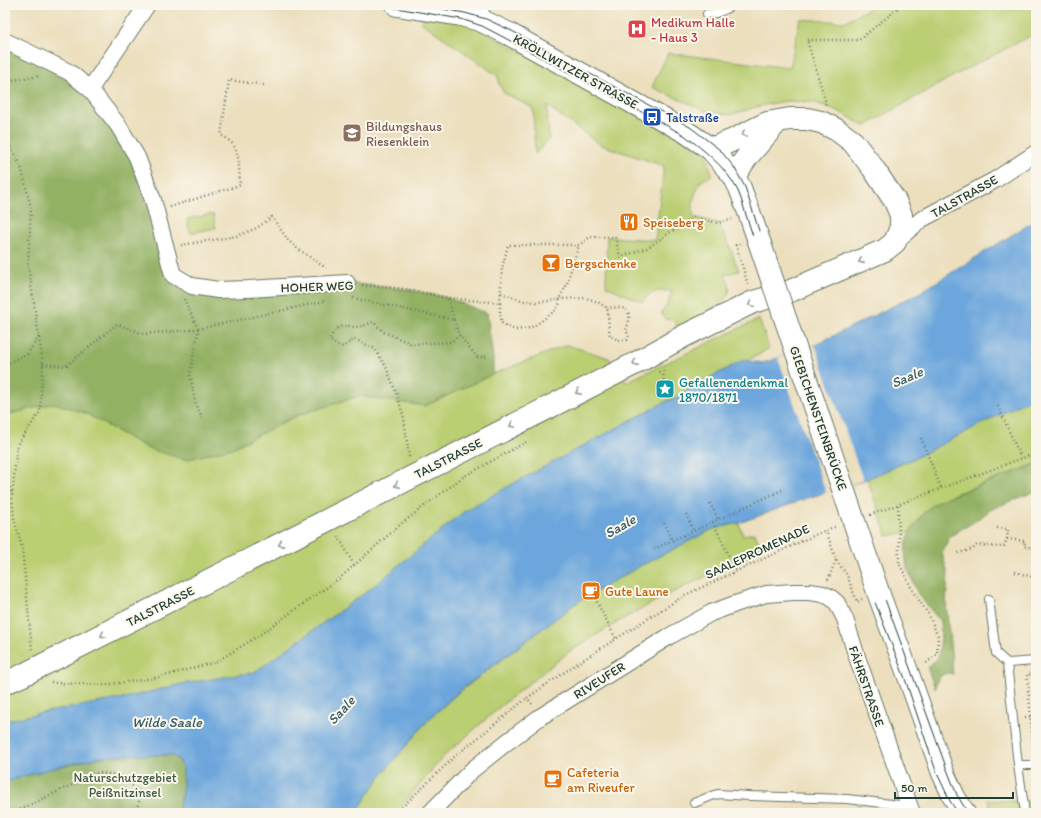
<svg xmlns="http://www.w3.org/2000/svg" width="1041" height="818" font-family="Itim,sans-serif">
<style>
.green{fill:#bace72;stroke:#6c8653}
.forest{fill:#93b164;stroke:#59774c}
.water{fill:#6ca6dc;stroke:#467288}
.pier{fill:#ecdfbe}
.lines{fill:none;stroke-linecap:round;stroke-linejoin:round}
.lane-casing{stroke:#677664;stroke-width:10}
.street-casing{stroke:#677664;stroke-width:18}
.secondary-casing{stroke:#677664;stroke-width:24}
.path{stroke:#677664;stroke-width:2.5;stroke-dasharray:1 3;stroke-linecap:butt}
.lane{stroke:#fff;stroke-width:8}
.street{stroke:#fff;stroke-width:16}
.secondary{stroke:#fff;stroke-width:22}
.tram{stroke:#1f3d34;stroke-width:1}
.secondary-bridge-casing{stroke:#677664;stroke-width:24;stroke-linecap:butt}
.secondary-bridge{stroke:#fff;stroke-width:22}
.oneway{stroke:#8f9e9a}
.labels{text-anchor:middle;stroke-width:4;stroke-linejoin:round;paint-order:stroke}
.health-label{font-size:13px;fill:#be3a42;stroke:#fbf7ec;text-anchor:start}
.street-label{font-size:13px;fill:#1f3d34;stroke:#fbf7ec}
.transit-label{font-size:13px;fill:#164399;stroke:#fbf7ec;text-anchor:start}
.education-label{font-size:13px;fill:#785e54;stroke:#fbf7ec;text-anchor:start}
.food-label{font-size:13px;fill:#c56008;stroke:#fbf7ec;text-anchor:start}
.culture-label{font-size:13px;fill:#0d838f;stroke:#fbf7ec;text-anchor:start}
.park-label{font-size:13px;fill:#3e5a40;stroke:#fbf7ec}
.water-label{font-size:14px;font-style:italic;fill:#365c66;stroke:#fbf7ec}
</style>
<rect width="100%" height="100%" fill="#fbf7ec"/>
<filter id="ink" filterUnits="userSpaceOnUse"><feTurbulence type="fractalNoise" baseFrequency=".025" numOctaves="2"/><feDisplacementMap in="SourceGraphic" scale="8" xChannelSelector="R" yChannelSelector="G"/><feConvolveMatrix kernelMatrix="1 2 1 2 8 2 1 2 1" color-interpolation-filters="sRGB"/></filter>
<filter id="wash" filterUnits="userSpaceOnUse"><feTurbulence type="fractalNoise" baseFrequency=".012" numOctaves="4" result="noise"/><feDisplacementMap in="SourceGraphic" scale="16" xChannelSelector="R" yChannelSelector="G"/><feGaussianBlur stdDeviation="0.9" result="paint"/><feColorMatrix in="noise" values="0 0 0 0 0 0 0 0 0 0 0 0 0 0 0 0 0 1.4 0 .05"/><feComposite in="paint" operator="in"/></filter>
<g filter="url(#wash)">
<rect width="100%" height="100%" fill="#ecdfbe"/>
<path class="green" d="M875,5H1036V33L957,74L865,126L836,110L813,102L786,101L760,106L730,115L708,112L652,87L668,53L790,68L800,19L844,22Z
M424,12L461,19L706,152L712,175L700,182L693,200V217L718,223L729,245L739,271L725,274C728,281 732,288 728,295C724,304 688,323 677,328L674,320L665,319L661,313L667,305L672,291C657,290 652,291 642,302L606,286L607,237L655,240L664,166L601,145L547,106L549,139L535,154L533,108L504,93L499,84L498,76L421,22Z
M213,214L216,228L190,233L187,219Z
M759,319L769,348L760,354L686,390L682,392L677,398L670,399L466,510L369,590L255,672L182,684L125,698L36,714L5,721V415L54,403L85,413L147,448H232L298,415L359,396L425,406L493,374L567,345L609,358L626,382Z
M1036,396V464L952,495L925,511L910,532L887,536L867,479L917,457Z
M739,523L743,535L755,533L761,550L663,597L621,620L570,651L509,699L444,756L396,813H356L380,777L397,756L428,720L458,693L579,601L640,566L713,529Z
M987,800L1036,802V813H994Z"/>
<path class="forest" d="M5,41L69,72L118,125L173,275L192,286L347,283L405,289L420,292L448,298L487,313L493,358V374L425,406L359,396L298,415L232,448L185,460L147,448L85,413L54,403L5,415Z
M1036,464V491L1013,500L992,509L972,523L950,536L942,553L948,574L946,602L953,674C942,671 937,678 935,688L927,667L938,658L941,637L940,621L918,594L907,567L905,552L907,541L910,532L925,511L938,501Z
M128,755H171L179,760L183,769V786L178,813H5V783L20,777L66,765L102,757Z"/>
<path class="water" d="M1036,220V396L917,457L867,479L808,498L739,523L713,529L640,566L579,601L458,692L428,720L380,777L356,813H178L183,786V769L179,760L171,755H128L102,757L65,765L20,777L5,783V721L36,714L125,698L182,684L255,672L369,590L466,510L534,472L665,402L677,398L685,391L743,360L763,363L815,345L919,293Z"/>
<path class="pier" d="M815,345L863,480L826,493L778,358Z"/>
</g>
<g filter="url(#ink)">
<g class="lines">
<defs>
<path id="lane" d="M707,14C717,14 724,11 732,5
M989,599L996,653L1007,663
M1036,661L1007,663L1018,765H1036
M1018,765L1025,813
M694,803L714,795L719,794L749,796L847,799L909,806"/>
<path id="street" d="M480,20L481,5
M5,41L69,72L90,89L118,125L137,157L153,200L173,275L192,286L218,290L248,289L347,283
M90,89L147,5
M896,241L922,219L995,180L1036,153
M430,813L472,770L507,742L540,717L668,637L711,613L735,604L766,594L793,592H810L823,594L830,597L837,603L845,619L858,660L912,813"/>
<path id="secondary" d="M397,5L461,15L480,20L509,34L686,132L711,149L734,176L740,188L750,215L760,244
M734,176L747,157L777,122
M878,592L908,674L943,773L954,797L964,813
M5,683L23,675L636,363L684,336L753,302L788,292L885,250L895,242L901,227V215L895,201L873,168L853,142L837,130L821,122L807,119H790L767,123L731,141L711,149"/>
</defs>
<use href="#lane" class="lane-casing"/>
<use href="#street" class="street-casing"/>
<use href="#secondary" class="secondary-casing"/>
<path class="path" d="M5,81L40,76
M825,104L826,103L807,40H859L902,5
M5,136L21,166L31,208L28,264L43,364L40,412L17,445L12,498L14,518L22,548L32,650
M170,207L195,199L240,185C239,173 240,156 234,146C231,141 226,138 221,135L229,80L264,85
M740,244L736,245L748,285
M181,245L237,236L257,228L272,217L288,240L298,249L326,268
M362,285L405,289L448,298L500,303L502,268L508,245H579L590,237H615L620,257L647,248L693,217L718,223L732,219
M501,293L524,301L537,302L550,301L559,299L586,298L598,302L607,308C609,317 608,327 610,336L618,340H627L629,337L626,330C629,322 633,309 621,308C616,307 611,308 607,308
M353,298L454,320L448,298
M184,299L198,329V333L190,374L195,402L203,420
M500,303V314L502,323L508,327L516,330L530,328L540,322L556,310L560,303L559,299L567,284L570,273L579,245
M454,320L459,335L477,357H487
M5,364L27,354L39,337
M43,364L66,366L117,324L144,334L198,329L325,301
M659,372L663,371L664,386
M998,406L1021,458
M921,438L941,488
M409,457L404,418L396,392L386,367L375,349L354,339L343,347L336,345L330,340C332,333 337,326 345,326C348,325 352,327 355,327C361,327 368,324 373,322L384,332L412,344L451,342L459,335
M5,472L12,495
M710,503L718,519
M898,505L899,537V563L914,593L929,615L938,637L937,654L924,665
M686,514L693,530
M870,515L1036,453
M713,522L736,571
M664,523L672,540
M826,530L836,560L847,575L857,602L862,599
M338,536L354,565
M1007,539L1025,541L1024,546L1036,549
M654,549L782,490
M958,553L973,549L977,545L999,547L1004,546L1007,539L1008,529L997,528
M1015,572L1036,578
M828,580L836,560
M591,591L616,639
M1030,674H1027L1034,755
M51,682L56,683L105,685L160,677L216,662L255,638L340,578L402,523L463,477L526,442
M532,704L527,698L575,665L685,595L826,530L837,526
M1025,717L1036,716
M13,813L97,773L120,775L141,793L136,813
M396,813L453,758L527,698"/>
<use href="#lane" class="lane"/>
<use href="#street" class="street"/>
<use href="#secondary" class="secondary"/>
<path class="tram" d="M378,5L461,19L482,26L505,38L684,135C705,151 726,167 738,191C742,200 744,209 747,218L871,592L904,676L936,771L950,801L958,813
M420,5L465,13L486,19L512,31L581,69L690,127L720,150L734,167L745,187L771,268L882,591L946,767L957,795L968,813"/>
<defs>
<path id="secondary-bridge" d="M760,244L878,592"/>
</defs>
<use href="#secondary-bridge" class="secondary-bridge-casing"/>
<use href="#secondary-bridge" class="secondary-bridge"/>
</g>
<defs><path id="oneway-chevron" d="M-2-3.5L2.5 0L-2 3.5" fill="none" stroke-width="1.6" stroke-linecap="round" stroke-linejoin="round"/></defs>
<g class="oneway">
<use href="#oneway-chevron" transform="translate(744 134) rotate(153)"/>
<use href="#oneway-chevron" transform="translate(861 261) rotate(156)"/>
<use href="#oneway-chevron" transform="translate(751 304) rotate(157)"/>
<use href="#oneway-chevron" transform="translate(635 363) rotate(153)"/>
<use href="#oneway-chevron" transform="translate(578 392) rotate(153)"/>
<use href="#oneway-chevron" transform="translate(512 425) rotate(153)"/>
<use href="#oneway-chevron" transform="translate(397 485) rotate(153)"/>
<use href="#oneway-chevron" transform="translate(281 544) rotate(153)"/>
<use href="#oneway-chevron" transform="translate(103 635) rotate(153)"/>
</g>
</g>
<defs>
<symbol id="hospital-square" viewBox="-11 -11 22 22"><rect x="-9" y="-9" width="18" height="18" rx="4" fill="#e0444e" stroke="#fbf7ec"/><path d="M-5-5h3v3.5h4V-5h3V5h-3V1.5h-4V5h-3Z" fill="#fff"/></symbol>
<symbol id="bus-square" viewBox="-11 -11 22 22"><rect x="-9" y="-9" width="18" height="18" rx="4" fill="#1a4fb4" stroke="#fbf7ec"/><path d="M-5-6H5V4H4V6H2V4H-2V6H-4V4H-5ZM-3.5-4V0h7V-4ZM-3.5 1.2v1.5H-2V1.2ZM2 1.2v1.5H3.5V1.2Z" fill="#fff"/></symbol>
<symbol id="school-square" viewBox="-11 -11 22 22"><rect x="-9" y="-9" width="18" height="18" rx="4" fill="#8d6e63" stroke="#fbf7ec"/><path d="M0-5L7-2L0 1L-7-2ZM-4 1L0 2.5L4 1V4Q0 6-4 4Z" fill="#fff"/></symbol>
<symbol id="restaurant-square" viewBox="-11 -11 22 22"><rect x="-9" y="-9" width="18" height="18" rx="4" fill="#e8710a" stroke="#fbf7ec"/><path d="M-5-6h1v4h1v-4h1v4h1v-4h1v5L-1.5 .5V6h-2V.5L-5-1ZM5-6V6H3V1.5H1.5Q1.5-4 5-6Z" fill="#fff"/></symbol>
<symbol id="bar-square" viewBox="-11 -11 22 22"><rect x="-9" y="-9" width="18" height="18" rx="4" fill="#e8710a" stroke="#fbf7ec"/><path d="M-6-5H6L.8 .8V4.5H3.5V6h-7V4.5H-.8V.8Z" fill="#fff"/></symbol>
<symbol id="sight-square" viewBox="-11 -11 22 22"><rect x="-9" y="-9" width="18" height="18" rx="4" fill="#0f9aa8" stroke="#fbf7ec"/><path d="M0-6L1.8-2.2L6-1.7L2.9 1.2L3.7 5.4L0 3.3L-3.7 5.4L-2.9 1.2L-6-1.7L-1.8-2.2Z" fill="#fff"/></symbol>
<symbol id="cafe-square" viewBox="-11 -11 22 22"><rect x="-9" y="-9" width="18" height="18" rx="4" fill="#e8710a" stroke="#fbf7ec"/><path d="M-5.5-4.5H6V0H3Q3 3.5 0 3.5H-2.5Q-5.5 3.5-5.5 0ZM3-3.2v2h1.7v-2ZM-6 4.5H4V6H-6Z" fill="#fff"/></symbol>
</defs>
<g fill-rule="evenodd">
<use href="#hospital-square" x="626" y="18" width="22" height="22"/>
<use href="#bus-square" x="641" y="106" width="22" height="22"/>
<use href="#school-square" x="341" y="122" width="22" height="22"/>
<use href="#restaurant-square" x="618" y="211" width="22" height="22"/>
<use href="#bar-square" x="540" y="252" width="22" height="22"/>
<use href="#sight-square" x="654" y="378" width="22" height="22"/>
<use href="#cafe-square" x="580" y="580" width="22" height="22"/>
<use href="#cafe-square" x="542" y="768" width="22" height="22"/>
</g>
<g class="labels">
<g class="health-label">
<text x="651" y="27">Medikum Halle<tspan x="651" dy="15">- Haus 3</tspan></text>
</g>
<g class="street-label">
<text transform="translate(576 71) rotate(29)" y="5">KRÖLLWITZER STRASSE</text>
<text transform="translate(964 196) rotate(-29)" y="5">TALSTRASSE</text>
<text transform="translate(317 286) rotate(-2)" y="5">HOHER WEG</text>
<text transform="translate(819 418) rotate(71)" y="5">GIEBICHENSTEINBRÜCKE</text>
<text transform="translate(448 458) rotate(-27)" y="5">TALSTRASSE</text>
<text transform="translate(757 551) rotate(-25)" y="5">SAALEPROMENADE</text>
<text transform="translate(160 606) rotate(-27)" y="5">TALSTRASSE</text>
<text transform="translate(599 680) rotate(-32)" y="5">RIVEUFER</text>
<text transform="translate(867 686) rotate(71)" y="5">FÄHRSTRASSE</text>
</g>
<g class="transit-label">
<text x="666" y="122">Talstraße</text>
</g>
<g class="education-label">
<text x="366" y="131">Bildungshaus<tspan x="366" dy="15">Riesenklein</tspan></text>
</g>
<g class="food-label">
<text x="643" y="227">Speiseberg</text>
<text x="565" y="268">Bergschenke</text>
<text x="605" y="596">Gute Laune</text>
<text x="567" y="777">Cafeteria<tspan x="567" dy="15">am Riveufer</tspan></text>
</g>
<g class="culture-label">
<text x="679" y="387">Gefallenendenkmal<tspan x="679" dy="15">1870/1871</tspan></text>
</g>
<g class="park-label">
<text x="125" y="782">Naturschutzgebiet<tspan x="125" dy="15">Peißnitzinsel</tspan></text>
</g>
<g class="water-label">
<text transform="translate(907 377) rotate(-23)" y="5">Saale</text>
<text transform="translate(620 526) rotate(-30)" y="5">Saale</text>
<text transform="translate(341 710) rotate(-48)" y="5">Saale</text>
<text x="167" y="727">Wilde Saale</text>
</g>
</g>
<rect width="1041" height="818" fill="none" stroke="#fbf7ec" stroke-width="20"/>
<path d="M895 792v6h118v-6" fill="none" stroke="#1f3d34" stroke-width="2"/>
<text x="901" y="792" font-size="12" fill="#1f3d34" stroke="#fbf7ec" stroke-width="3" paint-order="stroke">50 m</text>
</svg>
